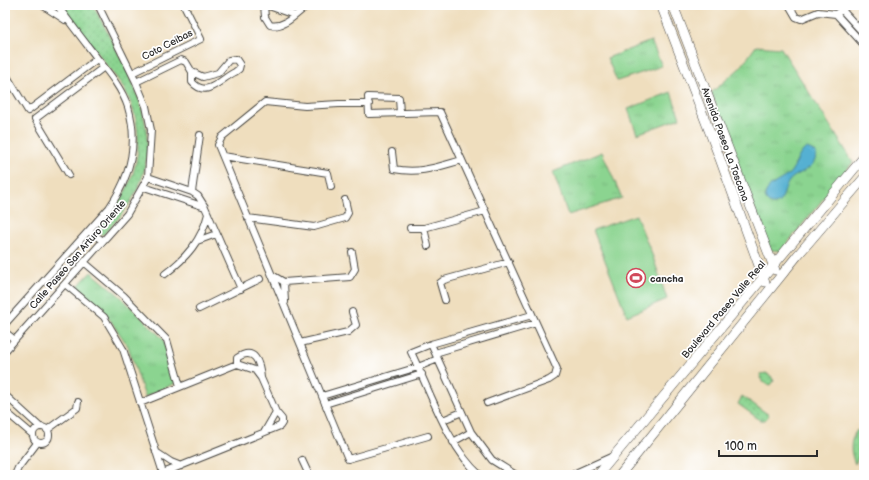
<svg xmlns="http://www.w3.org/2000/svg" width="869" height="480" font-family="'Balsamiq Sans',sans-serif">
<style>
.grass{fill:url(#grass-dots);stroke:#5b805e}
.park{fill:url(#park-tufts);stroke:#5b805e}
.pitch{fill:#8bd490;stroke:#5b805e}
.water{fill:#54b0d2;stroke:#406e7e}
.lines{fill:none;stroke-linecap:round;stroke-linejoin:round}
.street-casing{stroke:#484641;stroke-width:8}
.secondary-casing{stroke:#484641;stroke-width:10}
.street{stroke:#fff;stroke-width:6}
.secondary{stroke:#fff;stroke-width:9}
.labels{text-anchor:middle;stroke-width:3.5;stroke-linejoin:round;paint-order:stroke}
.street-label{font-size:10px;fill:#2b2b2b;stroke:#fff}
.poi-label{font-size:10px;font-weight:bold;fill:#2b2b2b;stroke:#fff;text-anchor:start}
</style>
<defs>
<pattern id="grass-dots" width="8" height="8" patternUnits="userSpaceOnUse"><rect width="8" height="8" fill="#8bd490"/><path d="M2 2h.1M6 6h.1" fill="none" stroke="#78b67c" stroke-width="1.8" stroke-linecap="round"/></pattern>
<pattern id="park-tufts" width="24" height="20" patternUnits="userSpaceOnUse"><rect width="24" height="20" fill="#8bd490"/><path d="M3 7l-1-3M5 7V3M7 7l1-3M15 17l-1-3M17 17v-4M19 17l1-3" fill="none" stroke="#78b67c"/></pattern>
</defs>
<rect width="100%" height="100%" fill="#fff"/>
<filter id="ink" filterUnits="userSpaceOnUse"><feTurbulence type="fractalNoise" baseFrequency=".025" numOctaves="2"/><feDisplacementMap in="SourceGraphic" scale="8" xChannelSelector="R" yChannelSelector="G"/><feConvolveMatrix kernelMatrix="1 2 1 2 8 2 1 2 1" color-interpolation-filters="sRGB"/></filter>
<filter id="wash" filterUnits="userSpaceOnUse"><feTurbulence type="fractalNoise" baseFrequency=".012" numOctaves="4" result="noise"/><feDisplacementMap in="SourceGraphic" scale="16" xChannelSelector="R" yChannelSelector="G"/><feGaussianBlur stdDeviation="0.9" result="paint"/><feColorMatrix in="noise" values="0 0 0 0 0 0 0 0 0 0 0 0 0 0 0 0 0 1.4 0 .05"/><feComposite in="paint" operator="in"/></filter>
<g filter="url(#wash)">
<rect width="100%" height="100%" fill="#efdebe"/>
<path class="grass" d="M61,5H93C126,70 177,139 125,210C119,219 110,227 103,235L98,233L99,227C104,217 114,210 120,200C144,164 144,120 121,84Z
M766,373L771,376L774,381L771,385L764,383L760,378L761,374Z
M742,396L769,415L765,420H760L738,404Z
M857,430L864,435V447L855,464C850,452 849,441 857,430Z"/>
<path class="park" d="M651,41L662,66L617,81L607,58Z
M756,46L781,48L853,162L781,251L770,250L711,93L741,67Z
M671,92L680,118L637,134L628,109Z
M602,152L622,198L568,215L553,172Z
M91,272L120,296L163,339L176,383L145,397L128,346L106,314L76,288Z"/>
<path class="pitch" d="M636,215L653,257L667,299L627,316L593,230Z"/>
<path class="water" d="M807,148L812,150L816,154C816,170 799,171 790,180C784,187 785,196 779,202C773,206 767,204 765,197C765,185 781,181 789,174C796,167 798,152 807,148Z"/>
</g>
<g filter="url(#ink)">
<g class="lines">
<defs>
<path id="street" d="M42,5L65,20
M264,5L265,17L270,25C284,29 297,13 308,5
M266,5L294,15
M789,5L796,17L801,19L818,12L836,14L848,5
M842,10L864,34
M836,14L864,45
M5,73L28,111L97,59
M132,73L201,39L184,5
M136,82L181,60L186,62L192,72L203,77L218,73L229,60L236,59L240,65L239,69L235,72C220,79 207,99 192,82V72
M369,104H339L305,106L265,102L222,137L218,145L348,459L428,436
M400,113L399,98L368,97L369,114L440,112L557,369L555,376L549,380L487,403
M392,152L394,169C420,174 437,167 462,160
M223,156L328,173L331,187
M69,175L35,119L104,67
M148,177L192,192L198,196L205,207L241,289
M144,187L205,207
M192,192L200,135
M248,218L314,227L345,218L348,213L345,200
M410,228H424L485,211
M424,228L428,246
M89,231L103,241
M197,241L216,234
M84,262L124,296L167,340L180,386
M165,274C186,258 202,240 208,214
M272,275L284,282L350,277L355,269L352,252
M284,282L285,302
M65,284L104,317L123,349L163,473L280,426L282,423V419L276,412
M445,300L440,283L444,280L509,262
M199,309L260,279
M5,324L109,208C130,178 139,143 128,107C122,89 109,73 97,58C84,41 70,23 57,5
M5,332L15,340
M300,343L348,332L356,325L352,312
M431,344L471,432L492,460L516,475
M5,351L127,214L148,177L151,130L146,106L136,82L98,5
M435,353L536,323
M237,364V358C255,346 260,363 261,378
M5,395L40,427
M322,396L418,367L438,359
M140,403L237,364L255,370L261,378L276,412L265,431
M325,404L422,374
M5,411L32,434
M443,420L462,412
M33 435a8 8 0 1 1 16 0a8 8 0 1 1-16 0Z
M47,430L77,408L78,402
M453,442L471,432
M156,452L171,462L181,466
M302,460L309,475
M15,475L18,468L37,443
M480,475C449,449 429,389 411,352L431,344L532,315
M571,475L611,457"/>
<path id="secondary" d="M661,5L720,159L765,282
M673,5L775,270
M598,475L864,157
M620,475L797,256L864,178"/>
</defs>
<use href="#street" class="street-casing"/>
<use href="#secondary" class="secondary-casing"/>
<use href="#street" class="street"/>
<use href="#secondary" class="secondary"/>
</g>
</g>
<defs>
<symbol id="stadium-ring" viewBox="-11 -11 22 22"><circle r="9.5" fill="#fff" stroke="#d1495b" stroke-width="1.5"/><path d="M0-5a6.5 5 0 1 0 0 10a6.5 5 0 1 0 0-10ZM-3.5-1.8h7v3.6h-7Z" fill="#d1495b"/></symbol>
</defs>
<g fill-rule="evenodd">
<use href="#stadium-ring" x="625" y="267" width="22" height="22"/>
</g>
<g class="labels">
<g class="street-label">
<text transform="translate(167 44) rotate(-27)" y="4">Coto Ceibas</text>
<text transform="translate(726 144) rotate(70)" y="4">Avenida Paseo La Toscana</text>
<text transform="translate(77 254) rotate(-49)" y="4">Calle Paseo San Arturo Oriente</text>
<text transform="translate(723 309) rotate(-50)" y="4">Boulevard Paseo Valle Real</text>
</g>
<g class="poi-label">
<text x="650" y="282">cancha</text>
</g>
</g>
<rect width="869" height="480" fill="none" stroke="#fff" stroke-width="20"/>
<path d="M719 450v6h98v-6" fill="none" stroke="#2b2b2b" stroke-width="2"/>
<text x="725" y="450" font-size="12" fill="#2b2b2b" stroke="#ffffff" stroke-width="3" paint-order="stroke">100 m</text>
</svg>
